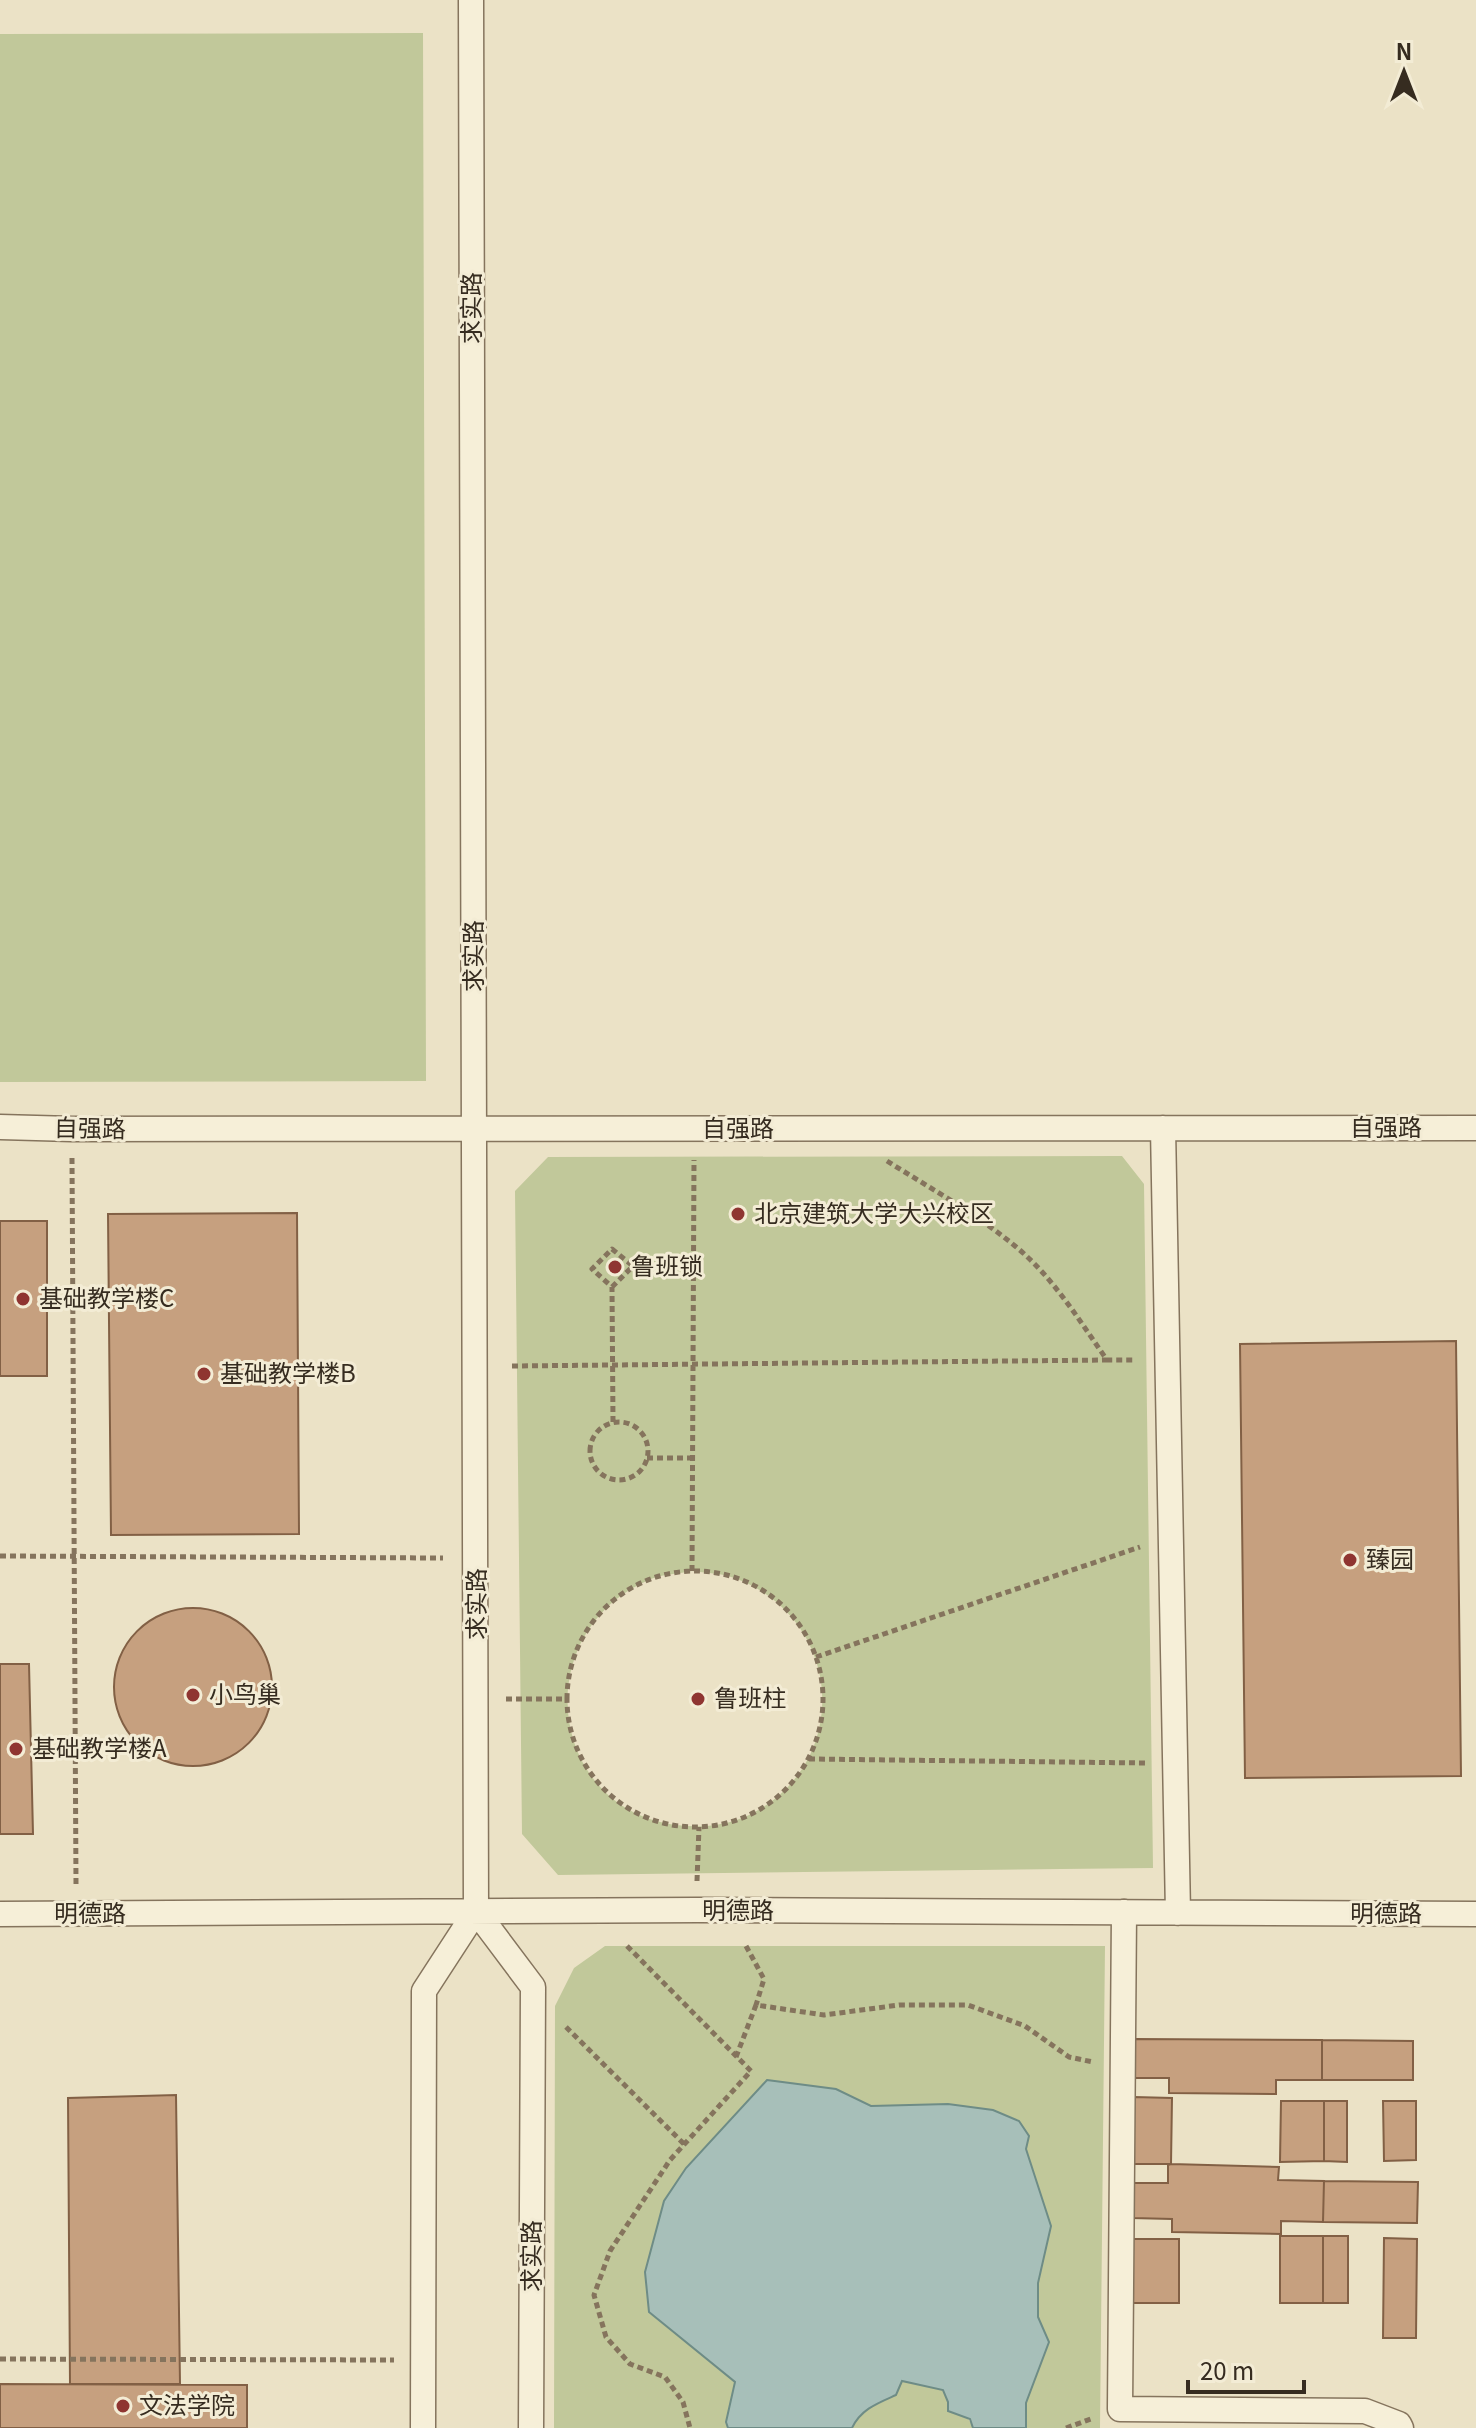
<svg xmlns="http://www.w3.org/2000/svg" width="1476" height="2428" font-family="Georgia,'Noto Sans SC',serif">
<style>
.green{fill:#c1c89a;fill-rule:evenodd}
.water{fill:#a7bfb9;stroke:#6e8c86;stroke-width:2}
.building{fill:#c6a07f;stroke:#826045;stroke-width:2}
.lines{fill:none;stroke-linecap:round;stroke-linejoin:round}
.lane-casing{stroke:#85745d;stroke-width:27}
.path{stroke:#85745d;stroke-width:5;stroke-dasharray:6 4;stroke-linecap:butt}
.lane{stroke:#f6efd8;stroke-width:24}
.poi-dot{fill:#8f3531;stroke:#f3ecd5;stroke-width:3}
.labels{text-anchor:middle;stroke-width:6;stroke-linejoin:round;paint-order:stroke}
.street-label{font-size:24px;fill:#362c20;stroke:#f3ecd5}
.poi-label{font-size:24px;fill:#362c20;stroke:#f3ecd5;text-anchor:start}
</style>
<rect width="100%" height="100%" fill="#ebe2c6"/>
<path class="green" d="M423,33L426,1081L0,1082V34Z
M1122,1156L1144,1184L1153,1868L558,1875L522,1834L515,1191L548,1157ZM692,1571C705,1573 721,1573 734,1578C802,1602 839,1674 815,1743C803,1776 779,1801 747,1816C724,1826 701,1828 676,1825C546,1808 527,1630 651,1579C663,1574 679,1574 692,1571Z
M605,1946H1105L1100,2428H1026V2403L1049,2343L1038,2317V2283L1051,2226L1026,2149L993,2110L948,2104L871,2106L836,2089L686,2168L664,2201L645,2272L650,2312L735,2382L726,2422L728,2428H554L555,2006L574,1968Z
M901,2380L943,2390C950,2406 968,2412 973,2428H852C861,2409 878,2403 896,2395Z"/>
<path class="water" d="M767,2080L836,2089L871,2106L948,2104L993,2110L1019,2121L1029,2136L1026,2149L1051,2226L1038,2283V2317L1049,2342L1026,2403V2428H973L970,2419L948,2411V2402L943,2390L902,2381L896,2395C878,2403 861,2409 852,2428H728L726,2422L735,2382L649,2312L645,2272L664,2201L686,2168Z"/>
<path class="building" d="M297,1213L299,1534L111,1535L108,1214Z
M0,1221H47V1376H0Z
M1456,1341L1461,1776L1245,1778L1240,1344Z
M114 1687a79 79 0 1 1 158 0a79 79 0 1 1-158 0Z
M0,1664H29L33,1834H0Z
M1134,2039L1322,2040V2080H1276V2094L1169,2093V2078H1134Z
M1322,2040L1413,2041V2080H1322Z
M176,2095L180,2384H70L68,2098Z
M1134,2097L1172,2098L1171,2164H1134Z
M1281,2101H1324V2161L1280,2162Z
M1324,2101H1347V2162L1324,2161Z
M1383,2101H1416V2160L1384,2161Z
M1171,2164L1279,2167L1278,2180L1324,2181L1323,2222L1281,2221V2234L1172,2232V2219L1132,2218V2183H1168V2165Z
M1324,2181L1418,2182L1417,2223L1323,2222Z
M1280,2236H1323V2303H1280Z
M1323,2236H1348V2303H1323Z
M1384,2238L1417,2239L1416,2338H1383Z
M1131,2239H1179V2303H1131Z
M0,2384L247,2385V2428H0Z"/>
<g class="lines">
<defs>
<path id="lane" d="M0,1127L72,1129L1476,1128
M1163,1128L1178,1913
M476,1911L533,1987L531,2428
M1124,1912L1120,2409L1365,2411L1399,2424L1401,2428
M0,1914L697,1910L1476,1914
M423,2428L424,1991L476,1911L471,0"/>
</defs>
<use href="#lane" class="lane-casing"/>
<path class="path" d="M72,1158L76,1884
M887,1161C930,1188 975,1213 1015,1246C1053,1277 1079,1320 1107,1360H1136
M612,1287L633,1266L693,1267
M512,1366L1107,1360
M613,1422L612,1287L592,1269L612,1249L633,1266
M590 1451a29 29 0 1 1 58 0a29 29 0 1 1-58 0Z
M647,1458H693
M0,1556L443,1558
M692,1571L694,1160
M567 1699a128 128 0 1 1 256 0a128 128 0 1 1-256 0Z
M816,1657L1140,1547
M506,1699H566
M809,1759L1146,1763
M697,1881L699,1827
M627,1946L751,2071L670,2160L610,2251L594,2295L606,2337L630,2364L665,2377L683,2402L690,2428
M746,1946L764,1979L756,2005
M566,2027L684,2144
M736,2057L756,2005L824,2015L899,2005H968L1025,2026L1069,2057L1093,2062
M0,2359L394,2360
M1066,2428L1091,2419"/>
<use href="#lane" class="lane"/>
</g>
<g class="poi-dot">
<circle cx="738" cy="1214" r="8"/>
<circle cx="615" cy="1267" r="8"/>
<circle cx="23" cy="1299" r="8"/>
<circle cx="204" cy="1374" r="8"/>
<circle cx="1350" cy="1560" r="8"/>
<circle cx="193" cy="1695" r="8"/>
<circle cx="698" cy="1699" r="8"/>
<circle cx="16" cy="1749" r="8"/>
<circle cx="123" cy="2406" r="8"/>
</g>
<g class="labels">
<g class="street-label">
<text transform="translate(472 308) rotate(-90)" y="8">求实路</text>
<text transform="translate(474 956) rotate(-90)" y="8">求实路</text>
<text x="1386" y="1136">自强路</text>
<text transform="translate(90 1129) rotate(1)" y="8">自强路</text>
<text x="738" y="1137">自强路</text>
<text transform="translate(477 1604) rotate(-90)" y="8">求实路</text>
<text x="738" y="1919">明德路</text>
<text x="90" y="1922">明德路</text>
<text x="1386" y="1922">明德路</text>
<text transform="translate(532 2256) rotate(-90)" y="8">求实路</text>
</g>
<g class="poi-label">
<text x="754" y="1222">北京建筑大学大兴校区</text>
<text x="631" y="1275">鲁班锁</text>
<text x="39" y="1307">基础教学楼C</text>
<text x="220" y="1382">基础教学楼B</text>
<text x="1366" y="1568">臻园</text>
<text x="209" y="1703">小鸟巢</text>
<text x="714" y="1707">鲁班柱</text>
<text x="32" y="1757">基础教学楼A</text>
<text x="139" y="2414">文法学院</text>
</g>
</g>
<g transform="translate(1404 72)" stroke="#f3ecd5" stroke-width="6" paint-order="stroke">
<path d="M0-6L14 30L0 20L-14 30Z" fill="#362c20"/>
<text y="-12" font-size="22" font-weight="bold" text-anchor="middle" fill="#362c20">N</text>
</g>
<path d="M1188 2380v12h116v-12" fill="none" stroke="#362c20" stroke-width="4"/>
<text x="1200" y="2380" font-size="24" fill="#362c20" stroke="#f3ecd5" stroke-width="6" paint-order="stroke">20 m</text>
</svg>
